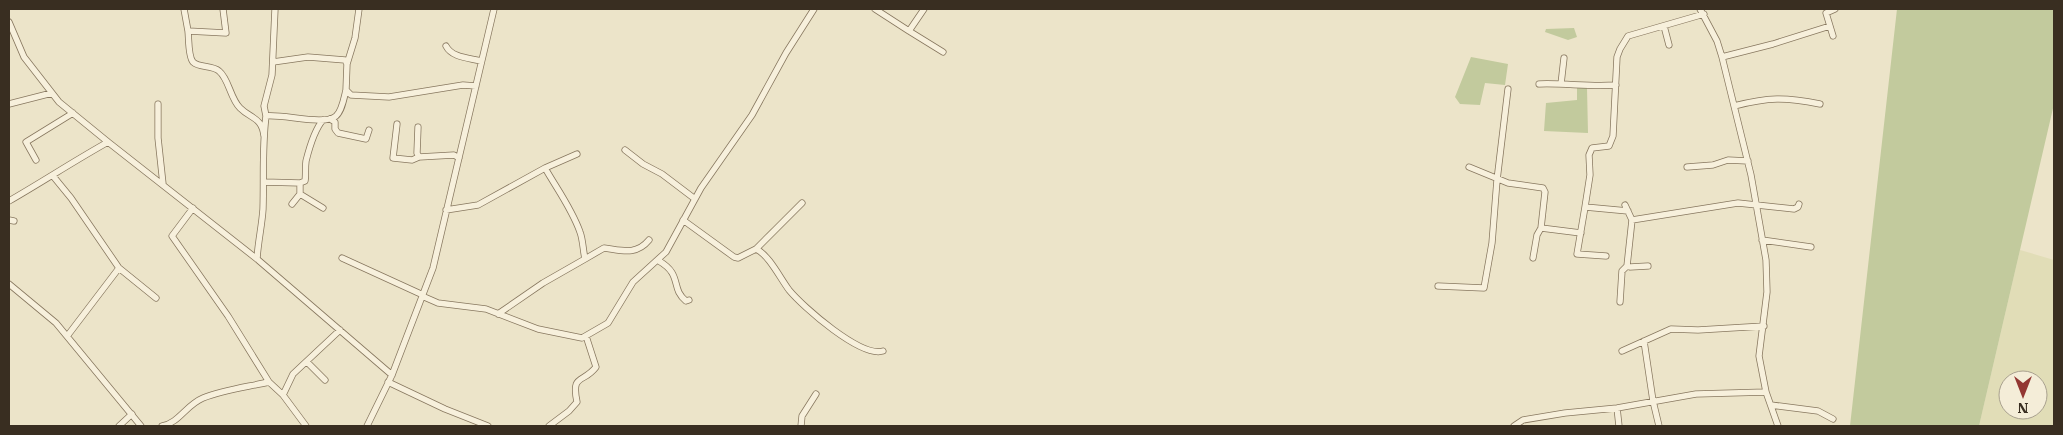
<svg xmlns="http://www.w3.org/2000/svg" width="2063" height="435" font-family="'IBM Plex Serif',serif">
<style>
.farmland{fill:#e1ddb7;fill-rule:evenodd}
.green{fill:#c2ca9d}
.lines{fill:none;stroke-linecap:round;stroke-linejoin:round}
.minor-casing{stroke:#87775f;stroke-width:7}
.minor{stroke:#f7f0dc;stroke-width:5.5}
</style>
<rect width="100%" height="100%" fill="#ece4c9"/>
<path class="farmland" d="M2020,250L2054,260V426H1979ZM2008,380H2038V410H2008Z"/>
<path class="green" d="M1897,9H2054V104L1979,426H1850Z
M1574,28L1577,37L1568,40L1545,32L1546,29Z
M1471,57L1508,64L1505,85L1485,83L1480,105L1460,104L1455,97Z
M1577,87L1587,88L1588,133L1544,131L1546,103L1577,100Z"/>
<g class="lines">
<defs>
<path id="minor" d="M184,9L188,31
M223,9L226,33L188,31C189,39 188,56 193,62C199,68 212,65 219,71C229,79 230,98 240,108C251,119 262,117 264,136
M275,9L272,75L264,106L266,116C284,114 325,126 336,116C342,111 344,98 346,90
M875,9L909,31L924,9
M1700,9L1717,41L1722,57L1751,175L1766,260L1767,292L1759,356L1766,392L1778,426
M9,22L24,57L59,102L108,142L257,259L392,375
M1664,26L1669,45
M909,31L943,52
M1833,36L1826,13L1835,9
M446,46C452,58 470,58 481,61
M1722,57L1773,44L1830,26
M273,62L308,57L345,60L347,64L346,90L351,95L389,97L463,85L476,86
M347,64L355,38L359,9
M1539,84C1566,83 1589,87 1616,85
M1561,84L1564,58
M9,104L52,93
M158,104V138L163,184
M1734,106C1769,97 1785,97 1820,104
M330,119L335,122V129L338,133L366,139L369,130
M397,124L393,158L412,160L419,157L454,155L459,158
M418,127L417,153L419,157
M625,150L643,164L662,174L695,199
M36,160L26,142L73,113
M1469,167L1508,183L1543,188L1545,192L1541,228L1537,235L1533,258
M1687,167L1713,165L1728,160L1748,161
M53,176L71,198L119,268L156,298
M264,182L300,183V194L292,204
M300,183L305,181C306,175 305,168 306,161C309,149 315,129 323,120
M300,194L323,208
M9,201C42,182 74,161 108,142
M1585,207L1628,211
M193,208L172,236L228,316L269,382L283,395L306,426
M446,210L478,205L545,168L577,154
M9,220L14,221
M683,220L734,257L738,258L756,249C769,255 780,278 789,290C803,307 861,358 883,351
M1632,220L1738,203L1794,209L1798,207L1799,204
M1541,228L1581,233
M1762,240L1811,247
M756,249L802,203
M1606,256L1577,254L1585,207L1590,175L1589,155L1592,148L1609,146L1613,136L1617,57L1620,49L1628,36L1704,14
M342,258L423,295
M257,259C258,242 262,225 263,209C264,178 262,147 266,116
M585,259L604,248C621,250 636,256 649,240
M659,261C683,275 670,288 686,301L689,300
M1627,266L1630,267L1648,266
M9,284L56,323L141,426
M1438,286L1484,288L1492,243L1497,180L1508,89
M422,296L438,303L486,309L538,329L582,338L608,323L633,282L666,252L701,188L752,115L786,53L814,9
M1620,302L1622,271L1627,266L1632,220L1625,205
M498,314L543,283L585,259C583,250 583,240 580,232C572,209 557,189 545,168
M68,335L119,268
M1644,341L1653,401L1659,426
M1622,351L1671,329L1698,330L1764,326
M307,362L325,380
M388,382L445,409L488,426
M283,395L293,374L340,330
M1771,405L1818,411L1833,419
M1617,408L1619,426
M119,426L132,414
M162,426C179,423 186,405 203,398C223,390 247,387 269,382
M367,426L392,375L433,268L494,9
M549,426L569,411L577,402C571,373 583,384 596,367L586,336
M801,426L802,416L816,394
M1514,426L1523,420L1565,413L1617,408L1696,394L1766,392"/>
</defs>
<use href="#minor" class="minor-casing"/>
<use href="#minor" class="minor"/>
</g>
<rect width="2063" height="435" fill="none" stroke="#392e21" stroke-width="20"/>
<g transform="translate(2023 395) rotate(180)"><circle r="24" fill="#f4edd8" stroke="#a9a18f"/>
<path d="M0-4L9 19L0 12L-9 19Z" fill="#933732"/>
<text y="-8" font-size="14" font-weight="bold" text-anchor="middle" fill="#392e21">N</text>
</g>
</svg>
